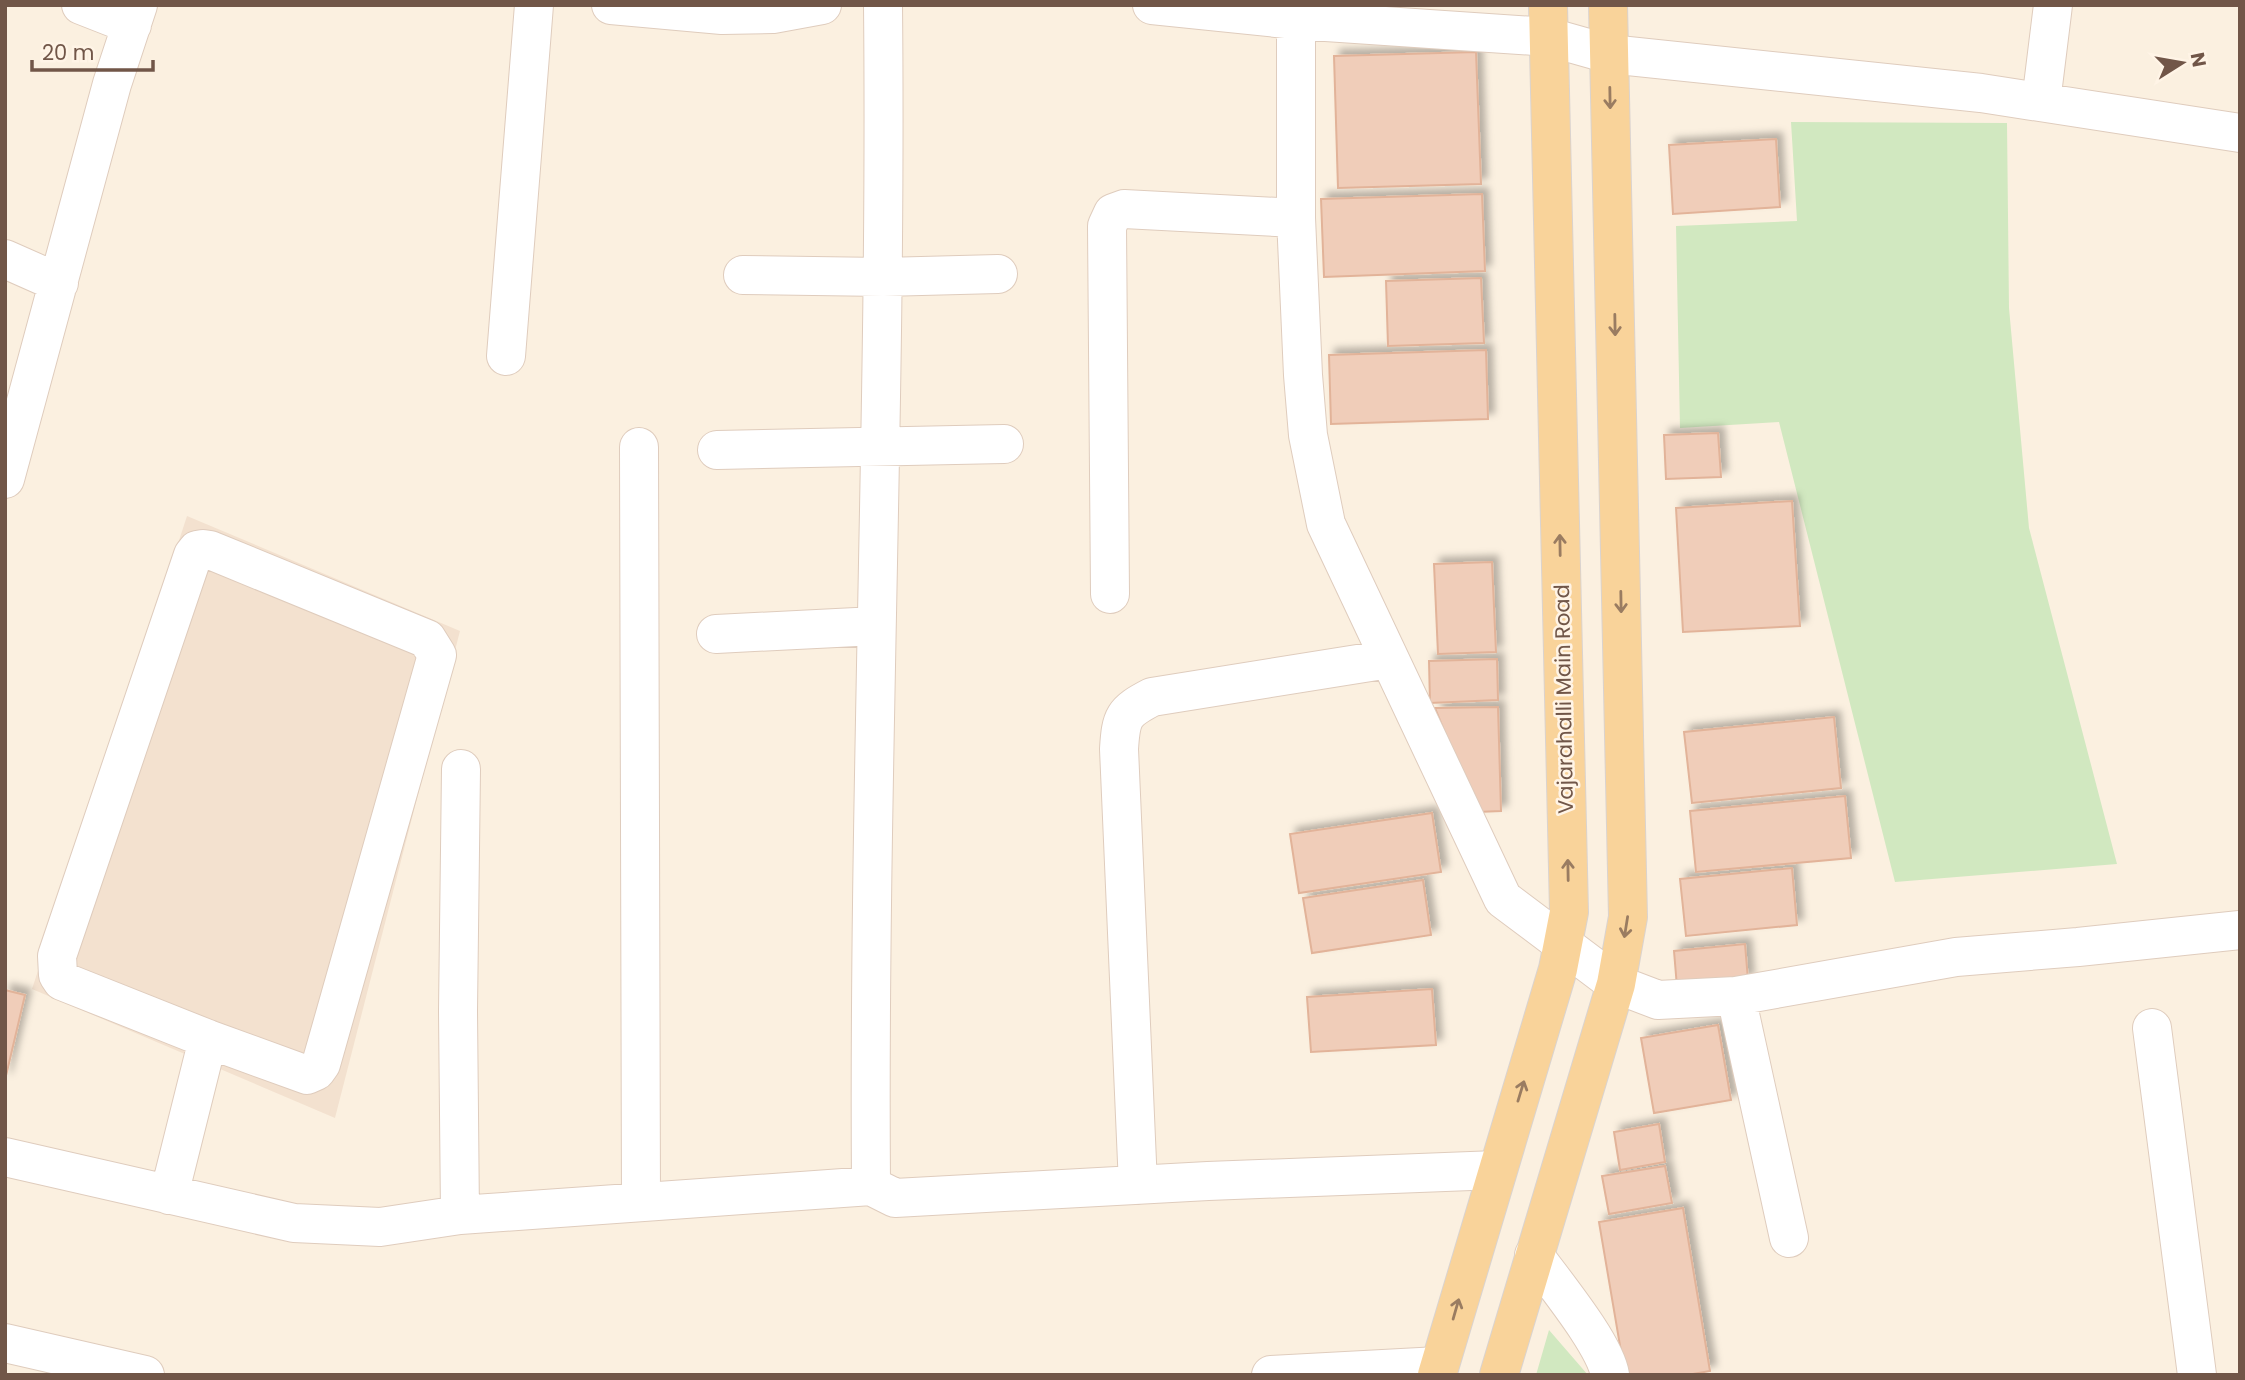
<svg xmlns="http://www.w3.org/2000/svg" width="2245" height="1380" font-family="Poppins,sans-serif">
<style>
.residential{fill:#f3e1cf}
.green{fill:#d1e8c0}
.building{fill:#f0cdb9;stroke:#e2b399;stroke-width:2;filter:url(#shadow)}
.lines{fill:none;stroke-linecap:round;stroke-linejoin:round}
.minor-casing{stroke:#dfccbd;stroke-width:40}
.major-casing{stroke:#dad3cf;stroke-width:40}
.minor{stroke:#fff;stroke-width:38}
.major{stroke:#f9d39a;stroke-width:38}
.oneway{stroke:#9a7c61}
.labels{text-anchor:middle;stroke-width:5;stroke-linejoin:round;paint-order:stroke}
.street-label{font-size:21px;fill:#715648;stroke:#fff4e6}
</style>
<defs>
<filter id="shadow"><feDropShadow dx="6" dy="-6" stdDeviation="3.5" flood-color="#0004"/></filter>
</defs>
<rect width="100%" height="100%" fill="#fbf0e0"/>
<path class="residential" d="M187,516L460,631L335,1118L32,989Z"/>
<path class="green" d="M1791,122L2007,123L2009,308L2029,528L2117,864L1895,882L1779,422L1680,428L1676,226L1797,221Z
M1549,1330L1588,1375H1536Z"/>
<path class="building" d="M1476,52L1481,184L1338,188L1334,56Z
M1776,139L1780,207L1673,214L1669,145Z
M1482,194L1485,271L1324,277L1321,199Z
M1481,278L1484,343L1388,346L1386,281Z
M1486,350L1488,419L1331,424L1329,355Z
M1718,433L1721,477L1666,479L1664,435Z
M1792,501L1800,626L1683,632L1676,508Z
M1492,562L1496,652L1438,654L1434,564Z
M1497,659L1498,700L1430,703L1429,661Z
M1498,707L1501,811L1477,812L1435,708Z
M1834,717L1841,788L1692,803L1684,732Z
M1845,796L1851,858L1696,872L1690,811Z
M1432,813L1441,872L1299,893L1290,834Z
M1792,868L1797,925L1686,936L1680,879Z
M1423,880L1431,935L1312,953L1303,898Z
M1745,944L1748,980L1677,987L1674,951Z
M1432,989L1436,1045L1311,1052L1307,997Z
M5,990L25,995L5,1080Z
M1718,1025L1731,1100L1654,1113L1641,1038Z
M1659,1124L1665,1162L1620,1170L1614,1132Z
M1665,1166L1672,1203L1609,1214L1602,1176Z
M1683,1208L1710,1371L1687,1375H1625L1599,1222Z"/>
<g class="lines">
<defs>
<path id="minor" d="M81,5L132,25
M611,5L722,15L773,14L822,5
M883,5C887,399 868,792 871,1186L895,1198L1208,1181L1497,1170
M1152,5L1296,20L1549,37L1609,54L1981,93L2240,133
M1296,20V218L1303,375L1308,435L1326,524L1503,899L1616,984L1658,1000L1736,996L1956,957L2078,947L2240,930
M2041,102L2053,5
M5,259L59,283
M743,275L883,277L998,274
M506,356L534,5
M639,447L641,1202
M717,450L1004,444
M5,479L112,84L138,5
M203,549L210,550L427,639L437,655L321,1064L316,1071L307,1075L208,1039L62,981L58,975L57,956L193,555L197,550Z
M1110,594L1107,226L1113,213L1124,209L1296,218
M716,634L876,626
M461,769L458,1011L460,1215L871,1186
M1736,996L1789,1238
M2152,1028L2197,1375
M5,1157L294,1223L380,1227L460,1215
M1138,1185L1119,749C1121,717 1123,712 1152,697L1389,659
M169,1195L208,1039
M1534,1255C1554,1283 1605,1344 1610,1375
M5,1343L145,1375
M1271,1375L1439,1366"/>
<path id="major" d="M1437,1375L1558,969L1569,912L1548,5
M1499,1375L1616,984L1628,917L1608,5"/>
</defs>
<use href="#minor" class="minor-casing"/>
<use href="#major" class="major-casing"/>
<use href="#minor" class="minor"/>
<use href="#major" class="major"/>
</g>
<defs><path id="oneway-shaft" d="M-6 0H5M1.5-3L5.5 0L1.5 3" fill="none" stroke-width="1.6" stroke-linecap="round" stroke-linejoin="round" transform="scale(1.75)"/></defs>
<g class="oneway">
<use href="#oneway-shaft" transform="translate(1610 98) rotate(89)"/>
<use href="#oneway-shaft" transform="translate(1615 325) rotate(89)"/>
<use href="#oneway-shaft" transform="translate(1560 545) rotate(-91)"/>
<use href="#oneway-shaft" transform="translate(1621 602) rotate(89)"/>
<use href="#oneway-shaft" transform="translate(1568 870) rotate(-91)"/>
<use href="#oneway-shaft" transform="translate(1626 927) rotate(99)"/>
<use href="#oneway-shaft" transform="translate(1521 1091) rotate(-73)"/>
<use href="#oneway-shaft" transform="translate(1456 1309) rotate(-74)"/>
</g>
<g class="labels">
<g class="street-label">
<text transform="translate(1564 699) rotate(-91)" y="7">Vajarahalli Main Road</text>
</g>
</g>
<rect width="2245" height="1380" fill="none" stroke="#715648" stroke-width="14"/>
<g transform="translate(2182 63) rotate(79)" stroke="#fff4e6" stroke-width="5" paint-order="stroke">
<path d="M0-5L12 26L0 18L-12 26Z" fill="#715648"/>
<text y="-10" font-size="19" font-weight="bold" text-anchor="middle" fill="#715648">N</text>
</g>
<path d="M32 60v10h121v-10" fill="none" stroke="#715648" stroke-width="3.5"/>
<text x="42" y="60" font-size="21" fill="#715648" stroke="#fff4e6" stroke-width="5" paint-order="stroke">20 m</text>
</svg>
